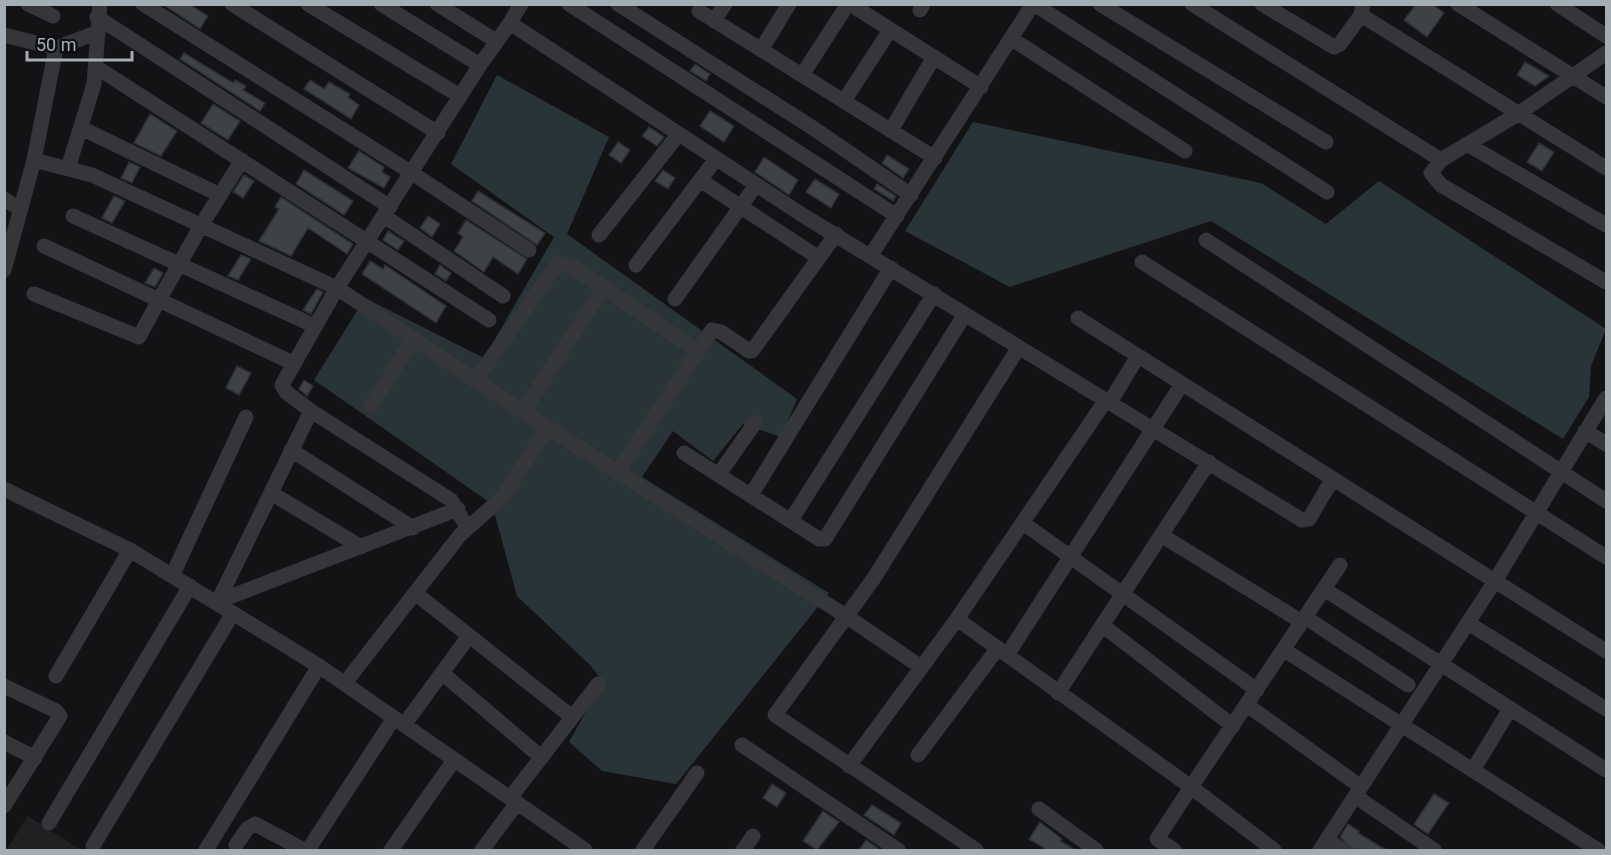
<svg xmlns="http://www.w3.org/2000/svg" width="1611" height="855" font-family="Roboto,sans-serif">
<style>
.built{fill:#1f2022}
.water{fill:#293439}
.building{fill:#3f4245;stroke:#2d2e31;stroke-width:1.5}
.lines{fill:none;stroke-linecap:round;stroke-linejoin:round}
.minor{stroke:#34363a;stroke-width:15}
</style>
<rect width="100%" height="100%" fill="#131315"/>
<path class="built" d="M28,816L81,850H6Z"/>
<path class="water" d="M497,75L609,137L567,234L797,399L781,437L743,424L713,461L673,431L642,477L829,593L676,784L602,771L569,742L603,682L591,666L517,596L492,504L314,380L365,298L484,358L554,237L451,164Z
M973,122L1261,183L1326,224L1379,181L1606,329L1591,366L1589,397L1563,439L1211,221L1010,287L905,231Z"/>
<path class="building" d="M162,4H189L208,16L200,29Z
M1416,4H1432L1444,13L1427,37L1404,20Z
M184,53L233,83L235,80L246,86L243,90L265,103L260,111L180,59Z
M1525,62L1549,76L1535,86L1517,75Z
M695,64L710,74L706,81L690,71Z
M310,80L324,89L329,82L350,94L348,97L359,105L351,119L304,89Z
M213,104L240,121L228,140L201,123Z
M710,111L734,126L724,142L700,126Z
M150,114L177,131L161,156L134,143Z
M649,127L664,137L657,146L642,136Z
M618,142L630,150L621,163L609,155Z
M1539,143L1554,152L1542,171L1527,162Z
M359,151L384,167L382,172L390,177L384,188L348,168Z
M887,155L909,169L903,178L882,163Z
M764,157L798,180L789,195L755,172Z
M129,162L140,167L132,183L121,178Z
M304,170L353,201L344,215L296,184Z
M663,170L675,178L668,189L655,181Z
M244,175L254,181L243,198L233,192Z
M815,179L839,194L831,208L806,192Z
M877,184L896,196L893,201L874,189Z
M478,191L545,233L537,245L472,201Z
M114,196L125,201L112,223L102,218Z
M281,197L353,244L347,254L308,228L291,256L259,241L279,209L275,207Z
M428,216L440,224L432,237L420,228Z
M466,220L527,259L518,274L493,257L484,272L454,251L463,237L458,233Z
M388,231L404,241L398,250L383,240Z
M241,255L251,259L238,280L228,276Z
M370,261L383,269L385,265L446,306L436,323L362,274Z
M440,265L451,273L446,281L435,274Z
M154,268L163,273L155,287L145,283Z
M317,289L323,292L311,314L303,310Z
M237,366L251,373L239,395L226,388Z
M304,380L313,386L307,396L299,389Z
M772,784L786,793L777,807L763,798Z
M1434,794L1449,803L1428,834L1414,824Z
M872,805L901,823L894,835L864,815Z
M823,811L839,822L817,850L803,841Z
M1040,822L1062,839L1060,841L1076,850H1047L1029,839Z
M1348,824L1359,831L1358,833L1386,850L1352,849L1340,837Z
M866,840L878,848L877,850H859Z"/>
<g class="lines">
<path class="minor" d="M28,4L53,16
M143,4L412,173L529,250
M232,4L438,133
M308,4L460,96
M381,4L480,65
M437,4L496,41
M569,4L897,216
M618,4L810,126L911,195
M850,4L981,87
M1034,4L1327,192
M1100,4L1326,142
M1192,4L1441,160
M1262,4L1334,47L1340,44L1361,15
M1363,4L1361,15L1606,168
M1458,4L1606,97
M1557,4L1606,36
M920,10L923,4
M699,11L935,158
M97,17L390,207
M714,21L725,4
M510,23L521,4
M4,35L56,48
M1012,39L1185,151
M761,50L789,4
M1606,53L1518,114L1441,160L1431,173L1441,185L1606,282
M96,67L489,320
M802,75L848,4
M844,101L890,30
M81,128L220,195
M891,130L934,57
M1467,144L1606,225
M34,160L92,175L337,288L480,65L510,23L804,216L1302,520L1309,519L1332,480
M242,160L202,224L159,300L293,363
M68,168L94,84L100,4
M700,180L819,258
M4,199L20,209
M73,216L315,326
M384,216L503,296
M599,235L678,135
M1206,240L1606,501
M871,255L1033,4
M1142,262L1606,557
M636,265L716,159
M4,270L34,160L56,48L96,33
M34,294L139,337L159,300L44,246
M675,299L756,185
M1078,318L1606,651
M475,381L558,263L571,266L698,351
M1106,400L957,619L1191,787L1340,565
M1110,402L1138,356
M371,406L413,339
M311,411L286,392L282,385L337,288L523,412L846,616L921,667
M523,412L603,288
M1585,431L1606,444
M291,450L413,528
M684,453L819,539H825L965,314
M617,473L712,330L721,332L749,351H752L836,234
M719,474L755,423
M4,489L130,550L319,666L585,850
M271,493L361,547
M751,495L891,268
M791,520L934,294
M1023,523L1257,690
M1161,535L1302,622
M172,576L246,417
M1324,589L1606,770
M415,593L572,717
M221,596H232L458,509
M217,603L311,411L451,500L467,527
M1305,617L1408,685
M1468,623L1606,709
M1102,625L1233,726
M1284,650L1598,850
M1007,655L1182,384
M442,673L541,757
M56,676L130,550
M345,683L460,535L503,497L547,428
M4,686L56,711L60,716L4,806
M1058,693L1209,462
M1247,705L1361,787
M404,725L469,636
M4,742L35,758
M742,745L898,850
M918,755L998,648
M849,766L957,619
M1473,770L1510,709
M1355,796L1434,850
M510,798L598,684
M1039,809L1096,850
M49,823L190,586
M1327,840L1343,850
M236,845L247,829L255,824L304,850
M93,846L233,613
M206,850L319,666
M308,850L394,718
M391,850L454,760
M482,850L517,803
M643,850L697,773
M743,850L753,836
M976,850L775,715L874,578L1019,347
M1174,850L1157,839L1191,787L1274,850
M1320,850L1495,581L1606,398"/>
</g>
<rect width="1611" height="855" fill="none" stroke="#a5adb5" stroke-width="12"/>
<path d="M27 51v9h105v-9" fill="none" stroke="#a5adb5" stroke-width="3"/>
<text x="36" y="51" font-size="18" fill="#a5adb5" stroke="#0e0e10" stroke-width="4.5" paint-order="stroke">50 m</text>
</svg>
